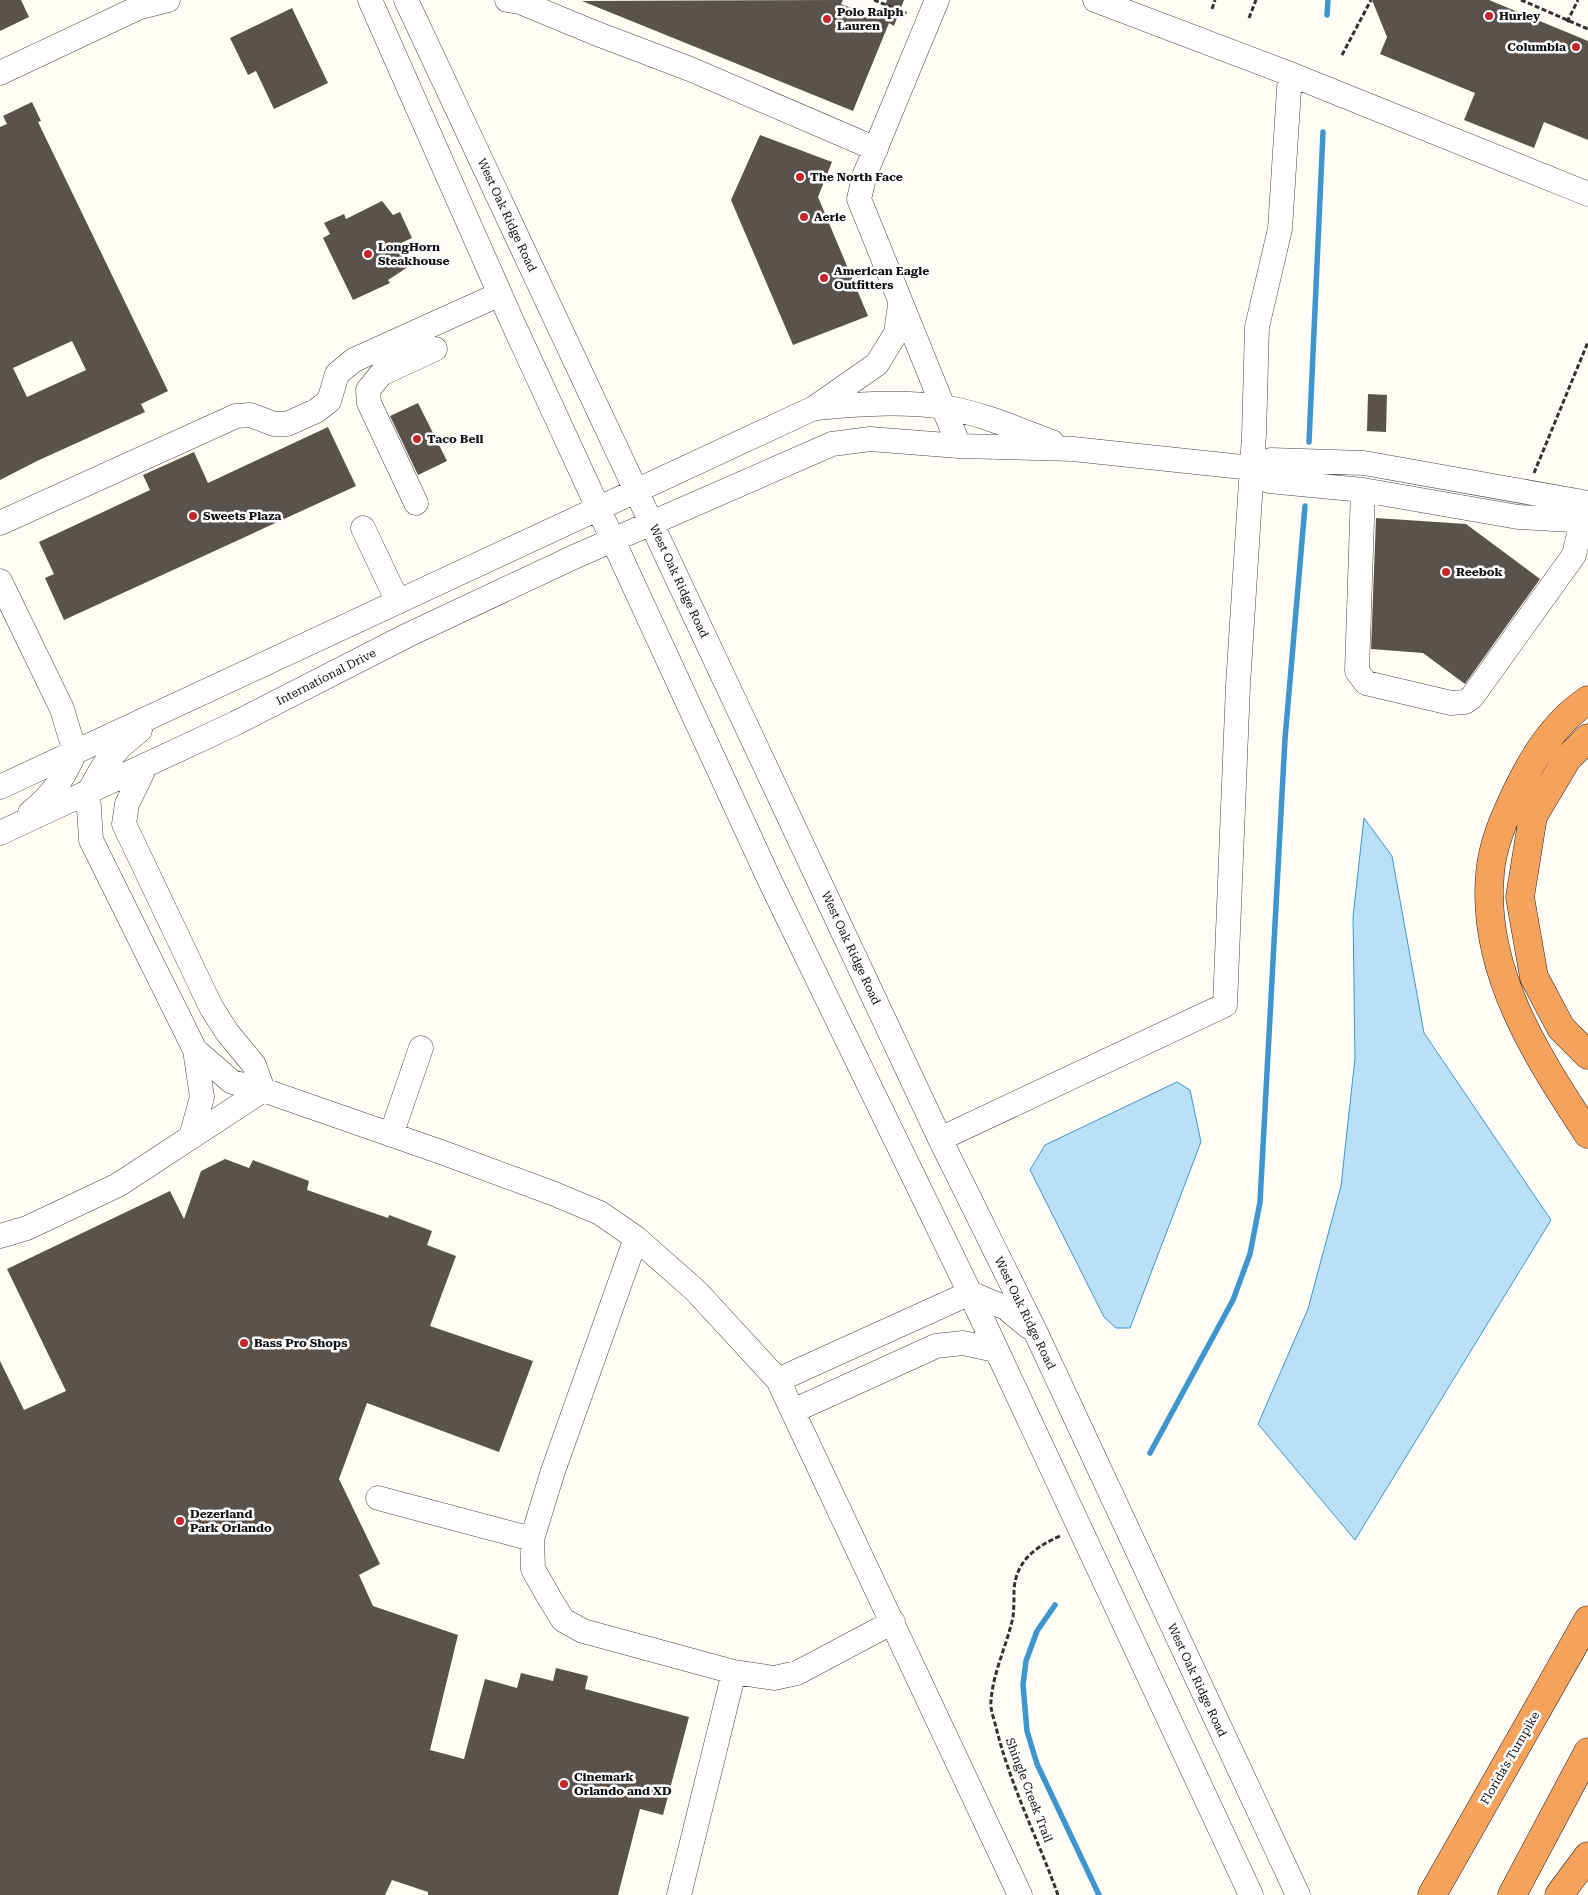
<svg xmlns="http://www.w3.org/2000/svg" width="1588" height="1895" font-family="'Roboto Serif',serif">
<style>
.water{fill:#b9e0f7;stroke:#3f96cf}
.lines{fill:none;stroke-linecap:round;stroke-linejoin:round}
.stream{stroke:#3f96cf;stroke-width:5.5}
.building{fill:#5a524d;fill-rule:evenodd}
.minor-casing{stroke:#444;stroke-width:25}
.highway-casing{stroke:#222;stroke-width:29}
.path{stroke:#333;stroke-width:3;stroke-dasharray:5 2.5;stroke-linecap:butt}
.minor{stroke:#fff;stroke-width:24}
.highway{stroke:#f5a25d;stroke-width:28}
.poi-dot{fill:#c4262e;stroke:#fff;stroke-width:2}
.labels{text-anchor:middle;stroke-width:5;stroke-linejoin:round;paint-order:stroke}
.poi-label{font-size:12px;font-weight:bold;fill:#111;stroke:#fff;text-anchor:start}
.street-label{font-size:12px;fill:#111;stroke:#fff}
</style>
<rect width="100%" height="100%" fill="#fffdf5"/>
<path class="water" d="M1364,818L1392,856L1424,1033L1551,1220L1355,1540L1258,1424L1308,1309L1341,1186L1355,1058L1353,917Z
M1177,1082L1190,1090L1201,1142L1130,1328H1116L1104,1317L1030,1170L1045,1145Z"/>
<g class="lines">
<path class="stream" d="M1327,15L1328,0
M1309,442L1323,132
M1150,1453L1233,1300L1250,1254L1260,1202L1285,739L1305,506
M1055,1605L1037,1631L1026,1661L1023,1685L1027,1731L1037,1764L1099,1895"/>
</g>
<path class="building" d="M0,0H21L29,17L0,31Z
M843,0L841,4L879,19L887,0H904L894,26L889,23L853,111L582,1Z
M1372,0H1489L1588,41V140L1544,122L1534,148L1464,120L1475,93L1380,54L1387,37Z
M292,8L328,83L274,109L256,71L248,75L230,38Z
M32,102L41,121L38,122L168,391L141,404L145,412L37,461L0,480V127L7,124L3,116ZM72,341L86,370L27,397L13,368Z
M760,135L832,162L818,197L868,316L793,345L731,200Z
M382,201L393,215L400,212L412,238L401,243L411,265L388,280L390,283L353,300L323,238L330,234L324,223L344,214L346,219Z
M1368,394L1387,395L1386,432L1367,431Z
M418,403L447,461L418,475L390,416Z
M328,427L356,486L64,620L45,578L54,574L39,542L150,490L143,475L194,452L208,483Z
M1376,518L1466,524L1540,579L1465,684L1423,653L1371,649Z
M225,1159L249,1168L253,1160L309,1181L307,1190L388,1218L389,1215L432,1231L427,1245L456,1256L430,1326L533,1361L499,1452L367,1403L339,1479L380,1564L359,1575L373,1606L458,1635L430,1750L464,1759L485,1679L517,1688L521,1673L553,1681L556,1668L588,1676L585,1689L689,1717L663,1815L640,1809L618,1895H428V1892L392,1880L385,1895H0V1361L24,1410L66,1391L7,1269L170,1191L184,1219L201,1171Z"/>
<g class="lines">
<defs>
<path id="minor" d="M370,0L511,319L770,881L970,1293L1251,1895
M406,0L940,1139L1036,1333L1298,1895
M507,0L520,2L595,33L690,69L876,149
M937,0L865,174L859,199L959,446
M1095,0L1290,74L1588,194
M0,73L140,7L168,0
M817,408C859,404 901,401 943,407C981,413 1017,429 1052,442
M1252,468L1269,481L1363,490L1518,517L1588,521
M1363,490L1357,671L1366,683L1451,703L1465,702L1472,697L1574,555L1582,521
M416,503L369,403L368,390L381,374L435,349
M0,523L236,416L250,415L274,424H287L316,411L329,401L337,374L354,360L500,294
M363,528L398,602
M0,581L62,709L75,752C63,779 53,794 30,813
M140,730L121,746L104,765L88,793L91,840L195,1050L202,1097L191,1137
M146,765L127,804L124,824L211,1007L227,1032L254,1065L263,1090
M0,787L814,408L877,364L896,333L900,305
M0,833L236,723L408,635L574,557L832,444L870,439L959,446L1073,449L1252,468L1271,460L1364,463L1588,503
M195,1050L232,1082L263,1090L441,1152L552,1193L600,1213L636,1238L696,1291L778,1380L1020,1895
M391,1135L421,1048
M940,1139L1225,1005L1238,685L1254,435L1257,327L1280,229L1290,74
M0,1236L27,1228L118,1185L263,1090
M636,1238L553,1471L532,1539L533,1569L550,1599L563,1620L583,1631L734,1672L679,1895
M778,1380L970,1293L1006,1308L1029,1327
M793,1411L936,1346L963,1343L995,1350
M378,1498L532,1539
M734,1672L774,1678L797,1673L893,1622"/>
<path id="highway" d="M1588,700C1556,721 1533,757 1517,791C1505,816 1492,845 1490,874C1481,970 1537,1057 1588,1134
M1588,738L1567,759L1533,816L1520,897L1534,977L1561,1028L1588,1055
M1432,1895L1588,1620
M1512,1895L1588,1752
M1559,1895L1588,1856"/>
</defs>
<use href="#minor" class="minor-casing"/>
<use href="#highway" class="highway-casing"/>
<path class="path" d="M874,0L908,14
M1521,0L1588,29
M1212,9L1215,0
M1249,18L1256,0
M1567,22L1578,0
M1342,55L1371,0
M1534,473L1588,342
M1058,1895C1038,1839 1010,1785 996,1727C994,1719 990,1709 991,1701C993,1672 1007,1645 1013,1617C1014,1608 1014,1599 1014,1590C1016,1561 1035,1547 1060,1536"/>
<use href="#minor" class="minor"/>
<use href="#highway" class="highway"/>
</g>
<g class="poi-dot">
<circle cx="1489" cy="16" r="5"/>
<circle cx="827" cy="19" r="5"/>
<circle cx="1576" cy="47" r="5"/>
<circle cx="800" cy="177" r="5"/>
<circle cx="804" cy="217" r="5"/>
<circle cx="368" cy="254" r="5"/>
<circle cx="824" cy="278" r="5"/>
<circle cx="417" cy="439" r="5"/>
<circle cx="193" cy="516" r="5"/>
<circle cx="1446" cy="572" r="5"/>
<circle cx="244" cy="1343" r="5"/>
<circle cx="180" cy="1521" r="5"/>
<circle cx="564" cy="1784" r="5"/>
</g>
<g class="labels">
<g class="poi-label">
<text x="837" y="16">Polo Ralph<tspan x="837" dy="14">Lauren</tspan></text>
<text x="1499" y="20">Hurley</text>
<text x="1566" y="51" text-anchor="end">Columbia</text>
<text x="810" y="181">The North Face</text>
<text x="814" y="221">Aerie</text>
<text x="378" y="251">LongHorn<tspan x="378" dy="14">Steakhouse</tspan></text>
<text x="834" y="275">American Eagle<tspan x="834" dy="14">Outfitters</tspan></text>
<text x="427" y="443">Taco Bell</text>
<text x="203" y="520">Sweets Plaza</text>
<text x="1456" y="576">Reebok</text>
<text x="254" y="1347">Bass Pro Shops</text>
<text x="190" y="1518">Dezerland<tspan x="190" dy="14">Park Orlando</tspan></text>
<text x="574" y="1781">Cinemark<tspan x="574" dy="14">Orlando and XD</tspan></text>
</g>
<g class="street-label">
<text transform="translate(507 215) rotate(65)" y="4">West Oak Ridge Road</text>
<text transform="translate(679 581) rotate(65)" y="4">West Oak Ridge Road</text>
<text transform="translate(326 677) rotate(-27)" y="4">International Drive</text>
<text transform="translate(851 948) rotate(65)" y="4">West Oak Ridge Road</text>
<text transform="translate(1025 1313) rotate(64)" y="4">West Oak Ridge Road</text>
<text transform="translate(1197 1680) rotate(65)" y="4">West Oak Ridge Road</text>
<text transform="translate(1510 1758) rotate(-60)" y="4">Florida's Turnpike</text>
<text transform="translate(1029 1790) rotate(69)" y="4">Shingle Creek Trail</text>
</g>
</g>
</svg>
